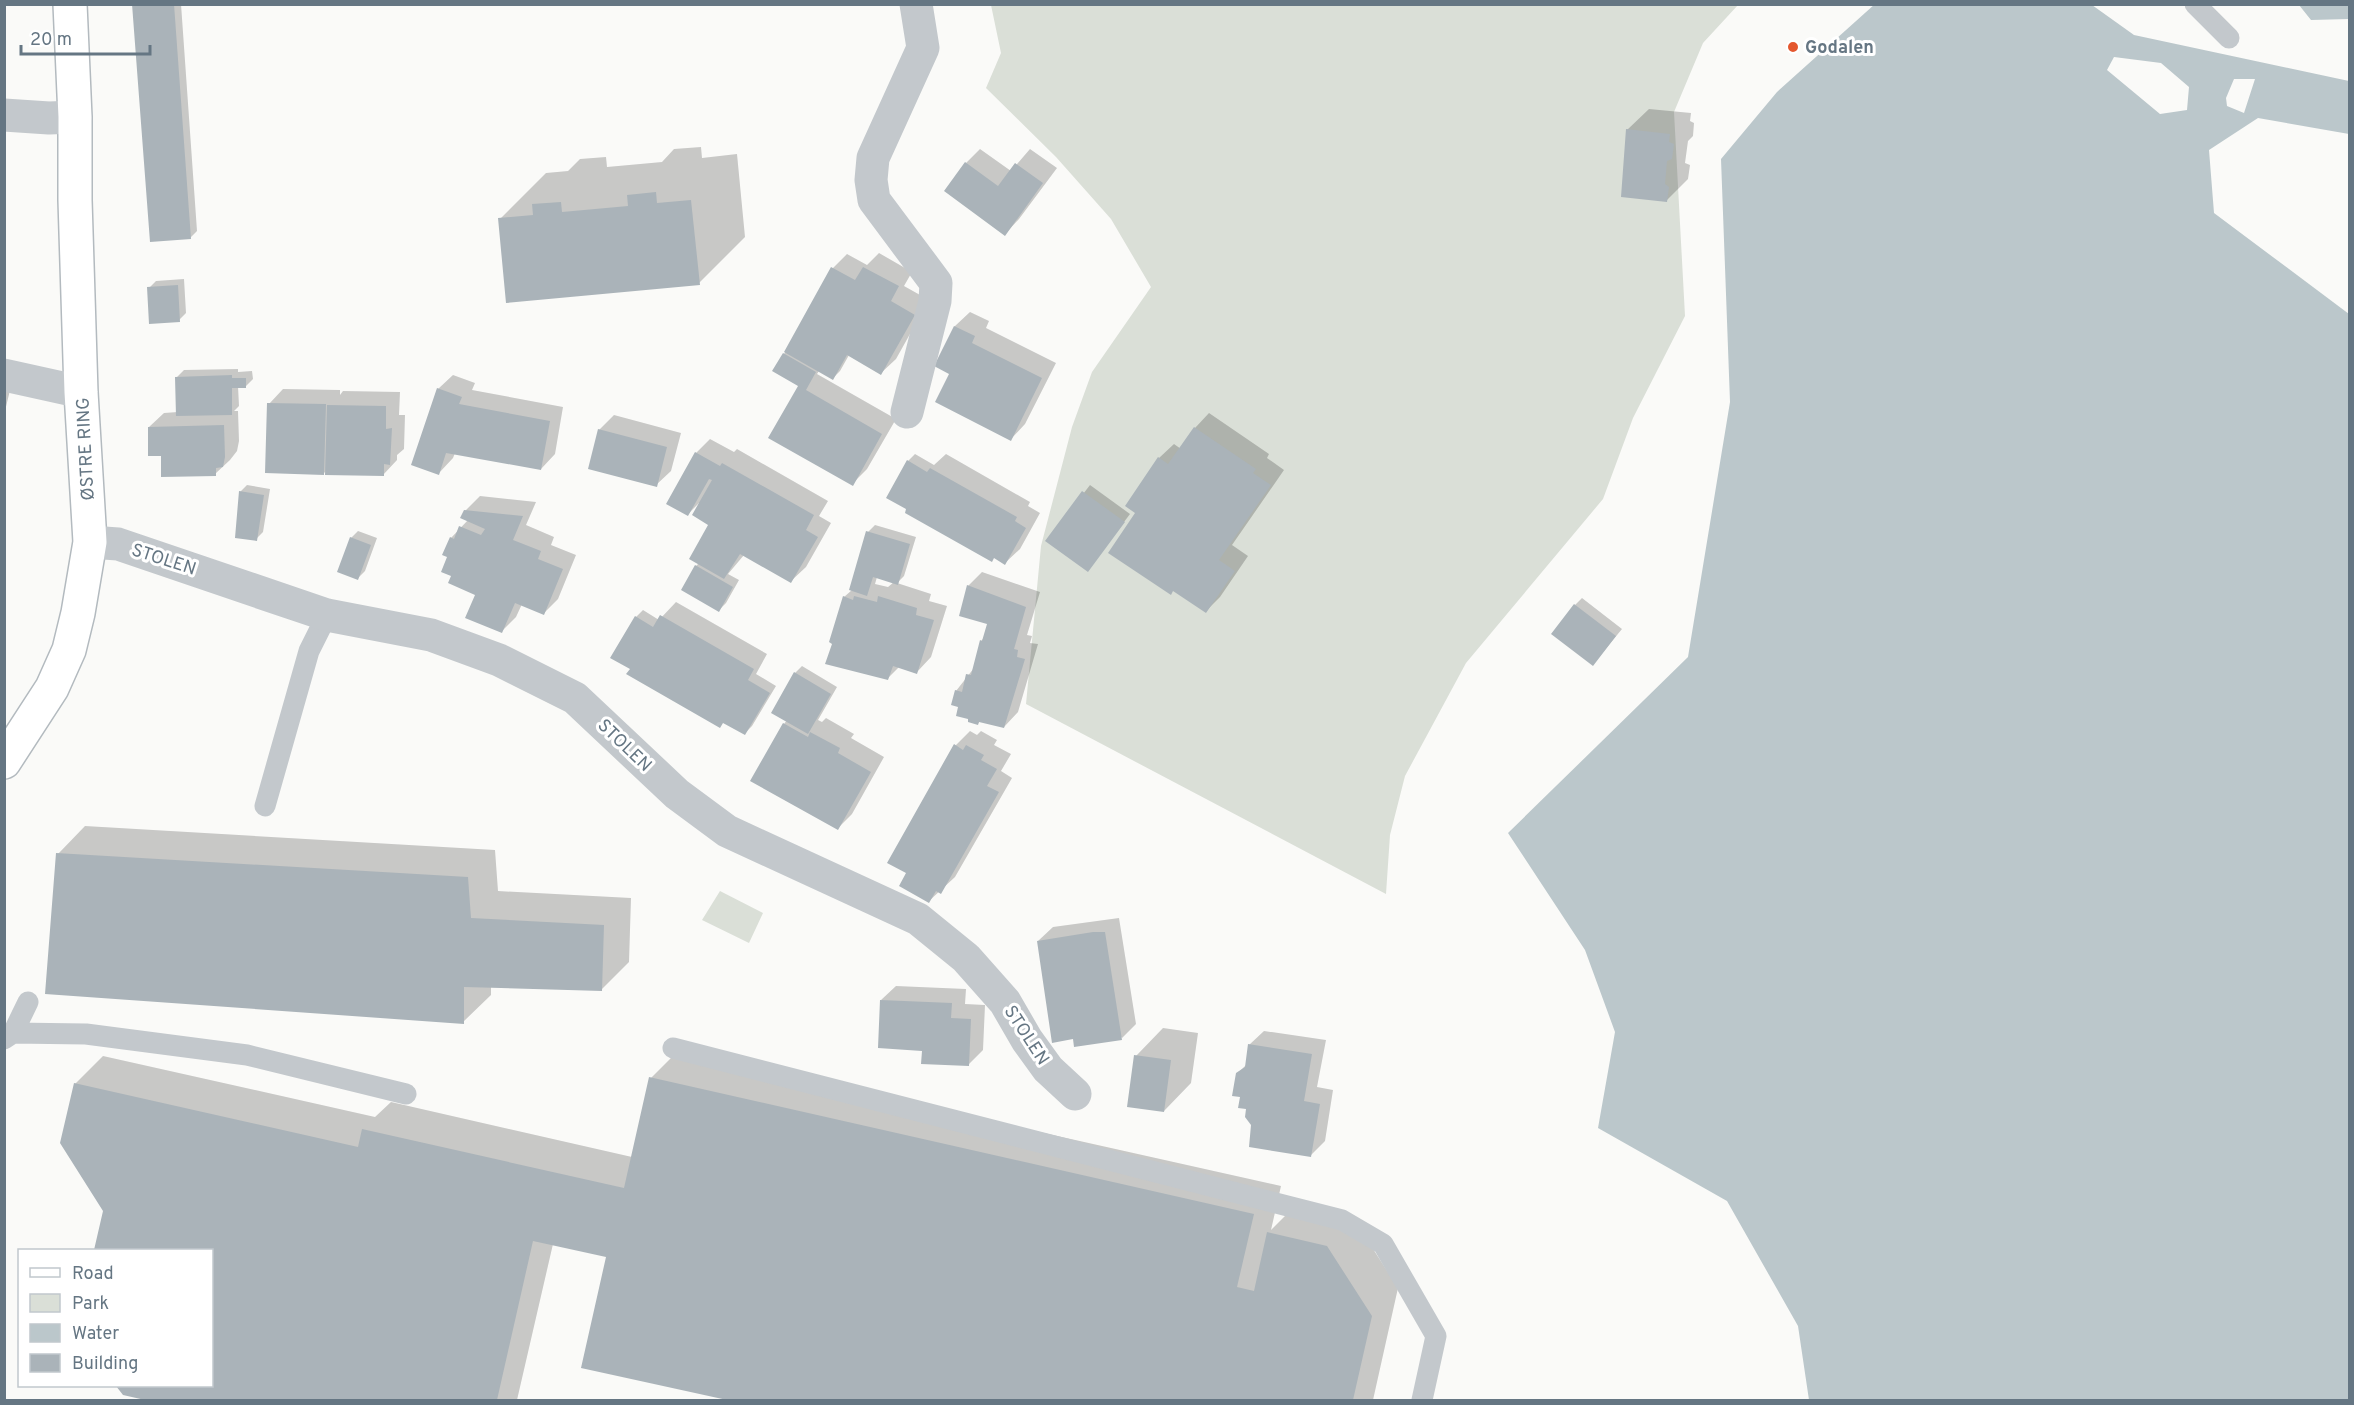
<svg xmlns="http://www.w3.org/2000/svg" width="2354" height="1405" font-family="Overpass,sans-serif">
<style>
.green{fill:#dadfd7}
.water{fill:#bbc7cb;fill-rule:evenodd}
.shadow{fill:#0003;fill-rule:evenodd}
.building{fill:#aab3b9}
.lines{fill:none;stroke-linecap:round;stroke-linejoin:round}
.secondary-casing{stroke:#b3babf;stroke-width:36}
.lane{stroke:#c3c8cc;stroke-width:21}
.street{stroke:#c3c8cc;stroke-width:33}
.secondary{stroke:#fff;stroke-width:33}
.poi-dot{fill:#e4572e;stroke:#fff;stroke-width:2}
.labels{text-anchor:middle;stroke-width:6;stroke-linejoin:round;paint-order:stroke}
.poi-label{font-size:18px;font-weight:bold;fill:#657683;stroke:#fff;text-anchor:start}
.street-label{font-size:18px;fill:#657683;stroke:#fff}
</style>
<rect width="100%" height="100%" fill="#fafaf8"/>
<path class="green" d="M991,5H1738L1703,43L1674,112L1685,316L1633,418L1603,499L1466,663L1405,776L1390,835L1386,894L1026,704L1041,546L1072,427L1092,372L1151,287L1111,219L1056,157L986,88L1001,53Z
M720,891L763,913L749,943L702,920Z"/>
<path class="water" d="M1875,4L2092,5L2134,35L2349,81V134L2258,118L2209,150L2214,213L2349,314V1400H1809L1798,1326L1727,1201L1598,1128L1615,1032L1585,950L1508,833L1688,657L1730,402L1721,159L1777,92ZM2114,57L2161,63L2189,87L2187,110L2160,114L2107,70ZM2234,79H2255L2244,113L2227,106L2226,98Z
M2299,5H2349V19L2311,20Z"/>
<path class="shadow" d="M134,4H181L197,231L190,238Z
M1649,109L1691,113L1690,121L1694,123L1693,136L1688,141L1685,163L1690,165L1688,179L1666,201L1627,130Z
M701,147L702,158L737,154L745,237L699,283L500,219L546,173L568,171L580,159L606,157L607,167L662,162L674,149Z
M980,149L1011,171L1030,149L1057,168L1019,219L1005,234L966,163Z
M879,253L912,272L904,286L929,300L896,359L881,373L849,355L840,371L833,378L819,371L817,374L896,419L867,469L852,484L799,387L784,354L833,268L847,254L867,265Z
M184,279L186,313L179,320L149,288L156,281Z
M970,312L989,321L986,328L1056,363L1025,424L1011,439L951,373L936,365L955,326Z
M238,369V372L252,371L253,379L246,386H238L239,406L234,411H238L239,441L237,451L230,460L215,474L162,454L149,427L164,413L178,412L177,377L184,370Z
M453,375L475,383L472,390L563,407L555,454L541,469L455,453L453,458L439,473L438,389Z
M4,380L12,382L4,415Z
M283,389L340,390V395L343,391L400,392L399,415H405L404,449L397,455V460L383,475L327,470L324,473L269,404Z
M1209,413L1269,454L1267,458L1284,470L1232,545L1248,556L1220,597L1206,611L1137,513L1159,458L1174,444L1181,449L1195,428Z
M614,415L681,433L671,471L656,485L599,430Z
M710,439L734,452L737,449L828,501L819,516L831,523L806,567L791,581L744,555L728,574L739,580L726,603L719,610L696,566L699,563L710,524L699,503L688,514L696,453Z
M915,454L934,465L946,454L1030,502L1028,506L1040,513L1020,549L1005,563L908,461Z
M247,485L270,489L263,532L256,539L240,492Z
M1090,485L1130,514L1088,570L1047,541Z
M480,496L536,502L526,525L554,537L551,545L576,555L558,599L544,613L522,604L516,617L502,631L477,594L453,575L449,556L451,538L468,520L465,511Z
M875,525L916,537L904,576L897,583L931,594L929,601L947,606L931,657L917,672L899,667L887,679L844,597L852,590L868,532ZM877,577L894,582L888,587L875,584Z
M358,531L377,538L365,571L358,578L351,538Z
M982,572L1040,592L1027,635L1032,636L1030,643L1038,644L1018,712L1004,727L980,721L978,723L970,718L960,706L956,691L974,668L981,641L985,637L989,623L968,586Z
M1582,598L1622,629L1599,657L1575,605Z
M676,602L767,654L756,674L776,686L752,726L745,733L631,668L636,617L643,610L659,620Z
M802,666L837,687L818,720L822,722L826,718L854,734L851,738L884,757L852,814L838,828L784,724L787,720L795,673Z
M970,731L977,735L981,731L997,740L994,745L1011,754L1001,771L1012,778L955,877L929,901L908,873L956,745Z
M85,826L495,850L498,891L631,898L629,962L602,989L491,986V995L463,1022L58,854Z
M1119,918L1136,1024L1122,1038L1038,941L1053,927Z
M896,986L966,989L965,1004L985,1005L983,1050L968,1065L881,1000Z
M1163,1028L1198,1033L1191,1083L1164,1111L1136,1056Z
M1264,1031L1326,1040L1317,1087L1333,1090L1325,1141L1311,1155L1253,1125L1242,1096L1237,1074L1247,1064L1249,1045Z
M678,1051L1281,1186L1271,1230L1296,1205L1354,1219L1398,1288L1373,1400H734L583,1366L608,1256L553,1244L517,1400H152L124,1394L118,1386H212V1250H96L105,1211L75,1084L103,1056L375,1117L391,1102L632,1157L651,1078Z"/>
<path class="building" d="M132,4H174L191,239L150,242Z
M1626,129L1670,134L1669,142L1674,144L1672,159L1667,161L1665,184L1669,187L1667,202L1621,197Z
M965,162L998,186L1015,163L1043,183L1005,236L944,191Z
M656,192L657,203L691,200L700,285L506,303L498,218L533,215L532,204L561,202L562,212L628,206L627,195Z
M831,267L855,280L863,267L899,286L891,301L915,315L881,375L847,355L833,380L784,352Z
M178,285L180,322L149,324L147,287Z
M954,326L975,336L972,343L1042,378L1011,441L935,402L949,374L934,366Z
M783,353L816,372L806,390L882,434L853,486L768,438L798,386L772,371Z
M232,375V378H246V388H232V415L176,416L175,377Z
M437,388L462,397L459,404L550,421L541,470L446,453L439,475L411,465Z
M267,403L326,404L324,475L265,473Z
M327,405L386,406V429L392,428L390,465L384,464V476L325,475Z
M224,425L225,457L223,467L216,468V476L161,477V456H148V427Z
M1194,427L1256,469L1253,473L1271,485L1219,560L1235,571L1206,613L1173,591L1171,595L1108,553L1135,513L1125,506L1158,457L1168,464Z
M598,429L667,447L657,487L588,469Z
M695,452L720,466L722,463L814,515L806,530L818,537L791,583L740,554L724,579L689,559L708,525L692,515L712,480L709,479L688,516L666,504Z
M907,460L927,472L930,468L1017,517L1015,521L1026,528L1005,565L994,558L992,562L905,513L906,509L886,498Z
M239,491L264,495L257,541L235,538Z
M1082,491L1125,522L1088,572L1045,541Z
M464,510L523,516L513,540L541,551L538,559L563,569L544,615L515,603L502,633L465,618L475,595L448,583L451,576L441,572L447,557L442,555L450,537L454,539L459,526L481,535L485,529L460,518Z
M866,531L910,544L898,585L873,577L867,596L849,590Z
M350,537L371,545L358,580L337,572Z
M695,565L733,587L719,612L681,590Z
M967,585L1026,607L1014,649L1018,650L1017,657L1025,659L1004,728L979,722L978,725L968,722V719L956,716L958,707L951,705L955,690L962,692L966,674L971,675L980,640L982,641L987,624L959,616Z
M843,596L853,600L854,596L877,602L878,596L917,608L916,615L934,620L917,674L893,666L888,680L825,664L832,644L829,642Z
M1574,604L1616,636L1593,666L1551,634Z
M660,615L754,669L748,680L770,693L745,735L723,723L720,728L626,674L630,669L610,658L635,616L653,627Z
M794,672L831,694L808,734L771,713Z
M783,723L808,737L810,732L840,748L838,753L871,772L838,830L750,781Z
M954,744L963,750L966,745L984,755L981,760L997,769L987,786L999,792L941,894L936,891L929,903L899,886L906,873L887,863Z
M56,853L468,877L471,918L604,925L602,991L464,987V1024L45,994Z
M1093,932H1105L1122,1040L1074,1047L1073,1039L1052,1043L1037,941Z
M880,1000L952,1003L951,1018L971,1019L969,1066L921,1064L922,1051L878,1048Z
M1248,1044L1312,1054L1304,1101L1320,1104L1311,1157L1249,1147L1251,1125L1245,1117L1246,1109L1238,1108L1240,1097L1232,1096L1236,1073L1245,1067Z
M1134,1055L1171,1060L1164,1112L1127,1107Z
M649,1077L1254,1214L1237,1287L1254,1291L1267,1232L1327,1246L1372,1316L1353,1400H727L581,1368L606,1257L533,1241L497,1400H145L123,1395L116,1386H212V1250H94L103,1211L60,1143L74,1083L358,1147L362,1129L624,1188Z"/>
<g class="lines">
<defs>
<path id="secondary" d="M4,762L52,688L69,650L78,613L90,542L81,392L75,200V117L70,4"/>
</defs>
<use href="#secondary" class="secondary-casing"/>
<path class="lane" d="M2195,4L2229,38
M265,806L309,651L327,615
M13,1033L86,1034L247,1055L406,1094
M4,1039L13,1033L28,1002
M673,1048L1342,1220L1383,1244L1436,1336L1422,1400"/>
<path class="street" d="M4,115L49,118L75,117
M4,375L81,392
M907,412L935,301L936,283L874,200L871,180L873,158L923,48L916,4
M90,542L118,544L327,615L431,635L499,660L575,698L677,794L727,831L918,919L966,958L1005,1002L1027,1040L1048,1069L1075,1094"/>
<use href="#secondary" class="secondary"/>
</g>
<circle class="poi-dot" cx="1793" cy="47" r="6"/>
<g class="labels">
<g class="poi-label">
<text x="1805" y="53">Godalen</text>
</g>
<g class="street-label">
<text transform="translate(85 449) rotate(-93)" y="6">ØSTRE RING</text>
<text transform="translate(164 559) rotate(18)" y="6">STOLEN</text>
<text transform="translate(625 745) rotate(44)" y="6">STOLEN</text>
<text transform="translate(1027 1035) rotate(57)" y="6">STOLEN</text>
</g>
</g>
<rect width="2354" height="1405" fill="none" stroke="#657683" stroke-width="12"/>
<rect x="18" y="1249" width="195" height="138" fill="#ffffff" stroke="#c1c8cd" stroke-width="1.5"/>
<rect x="30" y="1268" width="30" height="9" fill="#ffffff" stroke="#c1c8cd" stroke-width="1.5"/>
<text x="72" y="1279" font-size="18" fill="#657683">Road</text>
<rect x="30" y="1294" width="30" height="18" fill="#dadfd7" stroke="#c1c8cd" stroke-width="1.5"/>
<text x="72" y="1309" font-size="18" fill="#657683">Park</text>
<rect x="30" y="1324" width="30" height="18" fill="#bbc7cb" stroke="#c1c8cd" stroke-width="1.5"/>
<text x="72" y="1339" font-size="18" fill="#657683">Water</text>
<rect x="30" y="1354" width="30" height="18" fill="#aab3b9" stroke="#c1c8cd" stroke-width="1.5"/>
<text x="72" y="1369" font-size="18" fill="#657683">Building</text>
<path d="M21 45v9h129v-9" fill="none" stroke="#657683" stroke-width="3"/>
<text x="30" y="45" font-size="18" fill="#657683" stroke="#ffffff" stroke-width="4.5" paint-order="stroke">20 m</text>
</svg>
